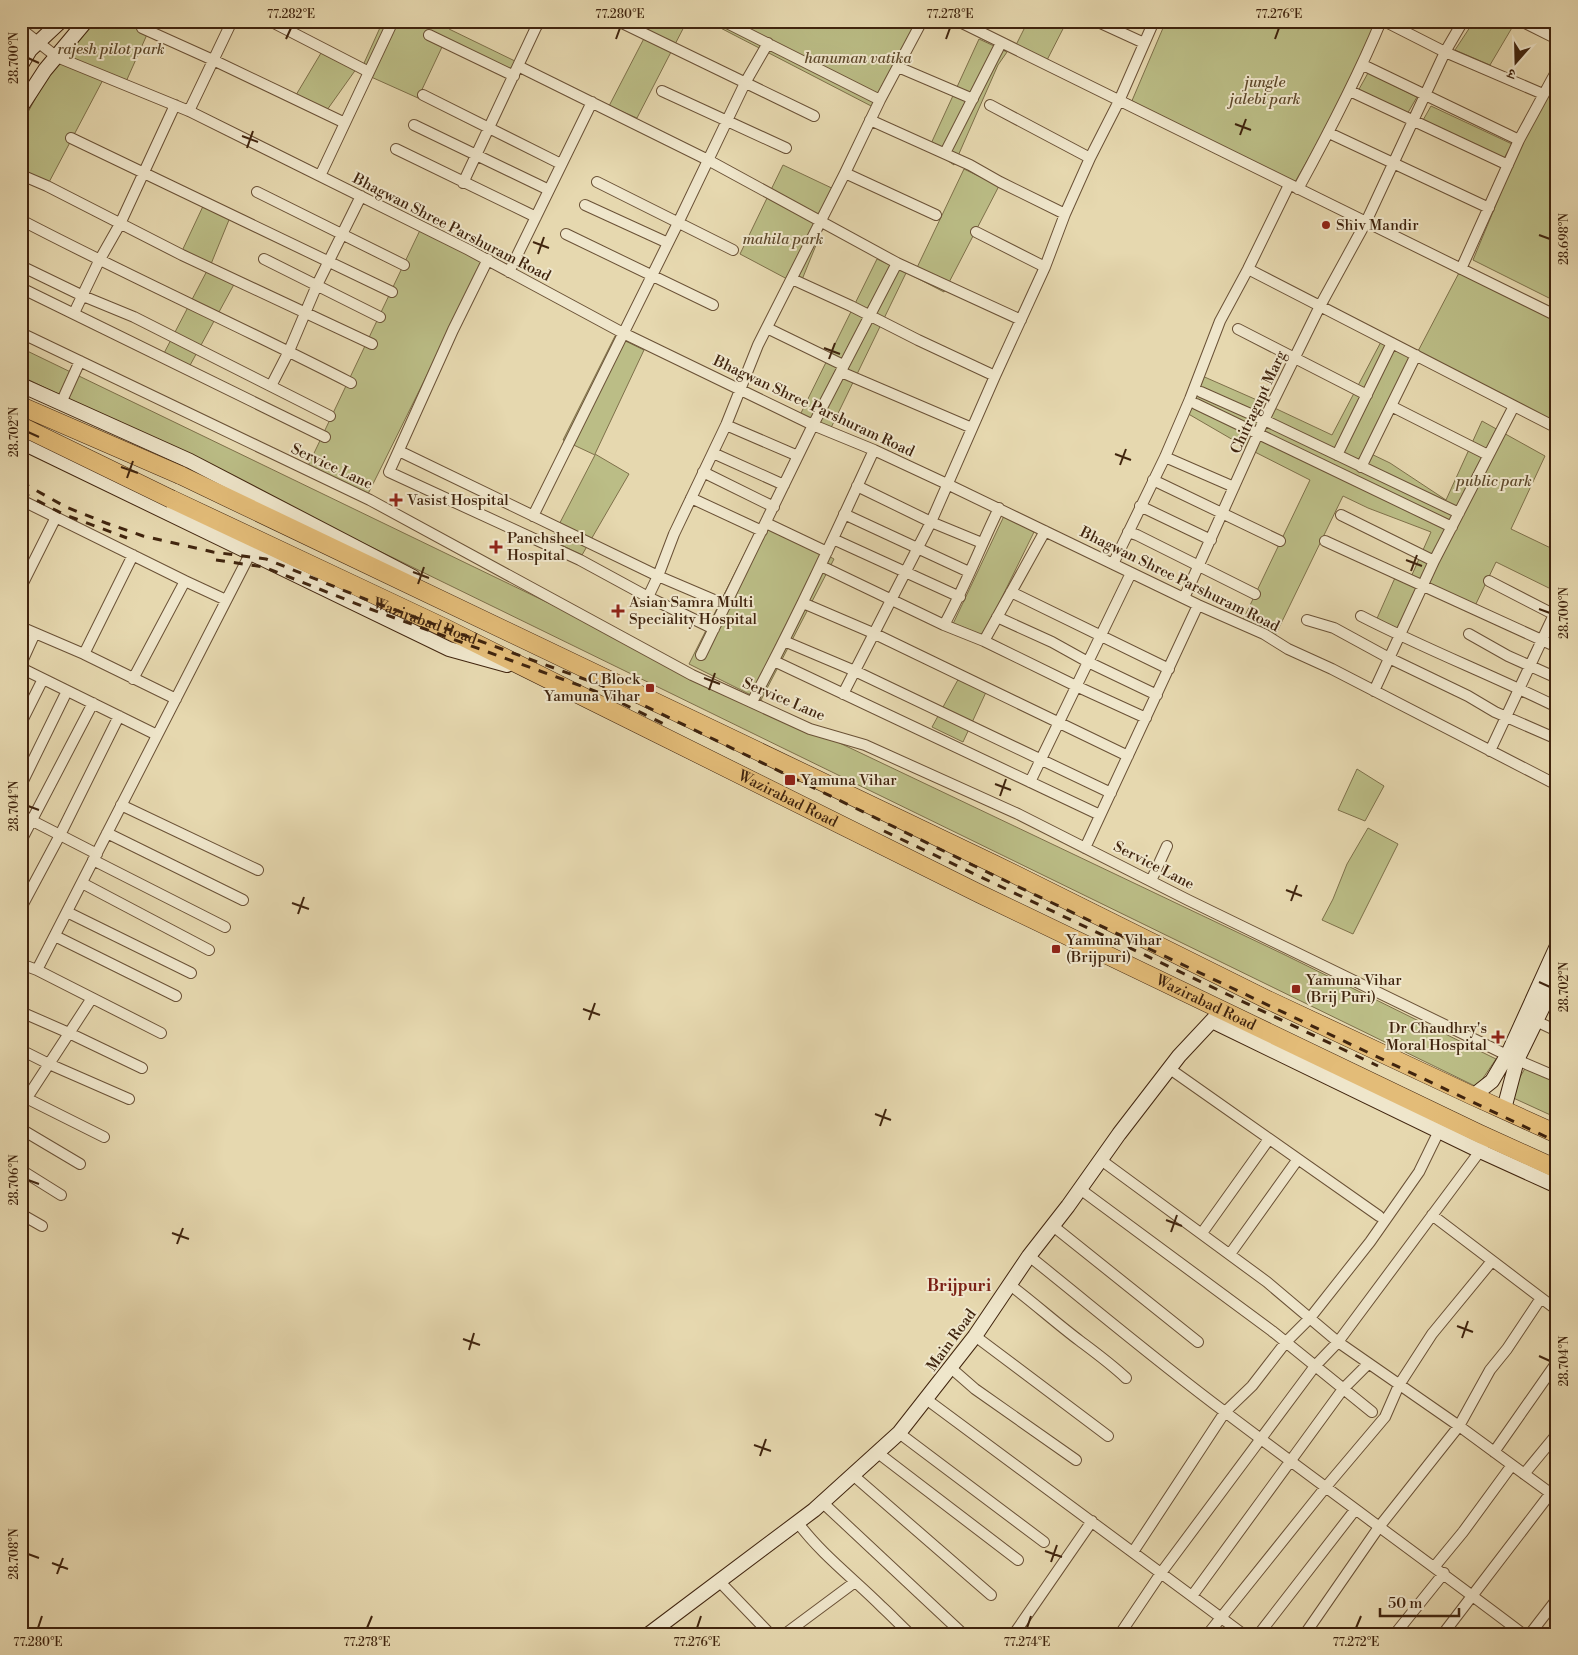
<svg xmlns="http://www.w3.org/2000/svg" width="1578" height="1655" font-family="'Libre Bodoni','Noto Serif Devanagari',serif">
<style>
.green{fill:#bbbd86;stroke:#7e704a}
.lines{fill:none;stroke-linecap:round;stroke-linejoin:round}
.street-casing{stroke:#6a5136;stroke-width:12}
.secondary-casing{stroke:#40240e;stroke-width:16}
.highway-casing{stroke:#40240e;stroke-width:19}
.street{stroke:#efe6cb;stroke-width:10}
.secondary{stroke:#efe6cb;stroke-width:14}
.highway{stroke:#e3bc78;stroke-width:18}
.rail{stroke:#40240e;stroke-width:3;stroke-dasharray:9 9;stroke-linecap:butt}
.highway-bridge-casing{stroke:#40240e;stroke-width:19;stroke-linecap:butt}
.highway-bridge{stroke:#e3bc78;stroke-width:18}
.ticks{fill:none;stroke:#40240e;stroke-width:2}
.poi-dot{fill:#8f2418;stroke:#efe6cb;stroke-width:2}
.labels{text-anchor:middle;stroke-width:4;stroke-linejoin:round;paint-order:stroke}
.park-label{font-size:15px;font-style:italic;fill:#5f4a2c;stroke:#efe6cb}
.poi-label{font-size:15px;fill:#40240e;stroke:#efe6cb;text-anchor:start}
.street-label{font-size:15px;fill:#40240e;stroke:#efe6cb}
.neighbourhood-label{font-size:16px;font-weight:bold;fill:#7a1f14;stroke:#efe6cb}
.neatline{fill:none;stroke:#40240e;stroke-width:2}
.ticks-label{font-size:12px;text-anchor:middle;fill:#40240e}
</style>
<rect width="100%" height="100%" fill="#e6d8af"/>
<filter id="stains"><feTurbulence type="fractalNoise" baseFrequency=".004" numOctaves="4"/><feColorMatrix values="0 0 0 0 .2 0 0 0 0 .09 0 0 0 0 .02 0 0 0 .5 -.17"/></filter>
<radialGradient id="worn" r=".72"><stop offset=".6" stop-color="#630" stop-opacity="0"/><stop offset="1" stop-color="#630" stop-opacity=".3"/></radialGradient>
<path class="green" d="M92,21H153L125,84L105,76L47,186L21,173V125L58,57Z
M383,21H452L449,29L519,63L509,76L442,47L418,98L360,72Z
M653,21H687L637,118L609,106Z
M707,21H917L875,108Z
M1028,21H1067L1045,64L1014,49Z
M1166,21H1376L1353,80L1295,182L1131,103Z
M1474,21H1505L1513,26L1490,65L1455,50Z
M979,39L1007,52L998,65L954,165L929,148Z
M324,48L359,65L327,110L296,95Z
M1368,73L1417,97L1406,116L1358,91Z
M1557,77V302L1473,260L1534,113Z
M1431,106L1512,144L1502,162L1422,122Z
M783,165L838,191L799,287L789,280L740,254Z
M964,169L999,186L944,292L913,276Z
M205,202L231,215L211,264L238,277L188,369L162,357L210,265L182,251Z
M422,226L485,258L366,498L306,470Z
M877,259L906,273L828,434L799,417Z
M1461,269L1557,316V427L1416,356L1365,451L1390,463L1446,500L1482,421L1545,456L1511,529L1557,551V592L1496,562L1474,608L1422,584L1394,633L1375,623L1398,571L1411,577L1431,532L1368,508L1343,496L1273,640L1241,624L1310,480L1247,448L1185,412L1200,375L1266,404L1332,435L1383,338L1416,355Z
M615,336L644,350L595,454L629,474L582,555L551,540L595,455L563,440Z
M21,348L743,697L1283,954L1496,1059L1477,1087L21,376Z
M1004,516L1034,532L982,638L952,626Z
M762,519L834,559L761,700L689,664Z
M960,676L987,690L963,742L932,727Z
M1357,769L1384,786L1365,821L1338,810Z
M1368,828L1398,844L1353,934L1322,920L1333,899L1347,864Z
M1527,1065L1557,1079V1118L1509,1096Z"/>
<g class="lines">
<defs>
<path id="street" d="M270,21L369,72
M528,21L537,26
M618,21L814,116
M723,21L880,100
M958,21L1557,316
M1096,21L1144,43
M1384,21L1445,52L1543,94
M1521,21L1557,39
M142,28L213,60L345,123
M21,29L57,57L189,111L469,250L623,333L813,425L874,450L947,484L1198,605L1264,634L1288,649L1332,669L1557,785
M429,35L514,76
M1363,65L1519,140L1557,70
M518,66L708,160L897,263L1021,320
M898,67L973,99
M662,91L786,148
M1350,91L1508,165
M423,95L561,164
M990,105L1090,158
M189,111L232,21
M870,120L970,165L1000,182L1065,214
M414,125L549,190
M1329,133L1489,208
M71,138L392,292
M396,149L536,217
M945,153L1001,43
M845,173L936,215
M320,176L393,21
M21,177H26L47,186L182,255L372,344
M597,182L733,250
M463,183L539,21
M1298,189C1328,134 1357,79 1381,21
M257,192L404,265
M585,205L668,243
M21,220C130,277 242,327 351,383
M976,232L1045,267
M566,234L713,305
M264,259L380,317
M488,259L453,330L389,472L580,560L648,597L714,629
M21,266L83,296L134,317L330,416
M1248,269L1557,428
M1461,269L1519,140
M509,272L592,102
M792,279L851,306L918,340L995,376
M21,288L325,437
M74,313L99,261L120,224L175,105
M767,328L843,365
M1238,329L1367,395
M21,333L370,500L692,675L810,729L865,745L1018,814L1188,900L1517,1060L1557,1077
M841,372L972,428
M271,386L289,351L317,285L361,196
M1201,392L1264,420L1459,513
M61,403L80,361
M1196,404L1452,527
M1391,406L1488,455
M726,425L798,456
M399,451L658,576L726,605
M713,453L784,485
M1337,455L1392,343
M1165,457L1234,487
M1361,467L1416,355
M703,472L774,507
M1153,480L1280,541
M857,486L931,522L982,543
M1555,495H1557
M691,498L762,531
M21,500L185,581L226,600
M1140,506L1211,540
M844,514L969,572
M1341,515L1434,561L1374,691
M533,516L678,223L745,83L768,43
M766,523L827,552
M1128,532L1137,535L1255,594
M833,539L960,597
M1325,541L1557,647
M1434,561L1514,406
M1113,564L1165,457L1190,399L1220,321L1248,269L1289,185
M821,566L944,625L984,641L1076,686L1146,718
M1489,581L1557,616
M21,587L56,517
M1011,592L1169,669
M648,597L658,576L674,534L726,425L758,345L845,173L880,100L922,21
M1184,598L1264,420L1320,306L1366,222L1445,52L1463,21
M803,603L873,633L1128,756
M1361,616C1425,649 1492,675 1557,707
M997,617L1052,642L1088,662L1157,695
M1307,620L1334,628L1389,658L1468,696L1495,712L1557,739
M944,625C965,587 980,547 999,508
M21,627L84,654L176,699
M1469,634L1508,656L1557,678
M784,641L855,671L1111,793
M984,641L1045,531
M84,654L133,555
M701,655L813,425L897,263
M774,661L1100,815
M21,664L35,633
M21,668L157,735
M133,679L185,581
M843,694L931,522L995,376L1045,267L1065,214L1090,158L1119,101L1154,21
M752,702C796,620 835,535 874,450
M21,723L43,679
M1490,751L1557,608
M1030,782L1131,573
M21,785L67,691
M121,805L258,870
M21,815L97,854
M107,833L243,900
M21,841L93,703
M1085,848L1198,605
M93,860L225,927
M1151,881L1167,846
M82,883L209,950
M21,908L60,835L119,716
M67,912L191,973
M55,936L176,996
M21,964L37,970L161,1033
M37,970L251,552
M21,1012L69,1033L142,1068
M1536,1021L1557,1031
M21,1050L49,1064L129,1099
M1170,1069L1379,1216
M22,1096L104,1137
M21,1107L92,998
M21,1129L80,1164
M1101,1160L1267,1282L1338,1342L1459,1426L1557,1498
M21,1170L61,1195
M1080,1189L1272,1331L1372,1412
M21,1214L42,1226
M1432,1215L1557,1310
M1053,1226L1198,1342
M1202,1233L1269,1139
M1230,1254L1298,1159
M1029,1256C1094,1308 1158,1362 1225,1412C1324,1487 1424,1559 1523,1634
M1010,1285C1034,1303 1056,1323 1080,1341C1096,1353 1111,1364 1126,1378
M975,1336L1108,1436
M951,1368L975,1389L1076,1460
M926,1399L1243,1634
M899,1433L1044,1542
M1494,1452L1557,1362
M878,1453L1018,1560
M1524,1474L1557,1434
M854,1476L991,1595
M823,1503L963,1634
M798,1523C822,1555 854,1579 882,1607C892,1616 900,1625 910,1634
M1133,1552L1225,1412L1252,1386L1286,1342L1310,1318L1370,1242L1419,1172L1439,1131
M1435,1566L1463,1532L1512,1465
M719,1581L770,1634
M1192,1596L1343,1389L1368,1364
M785,1634L855,1582
M1014,1634L1092,1521
M1120,1634L1161,1573L1315,1366L1338,1342L1483,1147
M1208,1634L1325,1488L1385,1417L1399,1385L1432,1334L1492,1261
M1259,1634L1355,1510
M1305,1634L1379,1527L1459,1426L1490,1370L1507,1349L1541,1298
M1395,1634L1444,1573
M1443,1634L1550,1494
M1530,1634L1557,1599"/>
<path id="secondary" d="M21,65L30,50L61,21
M21,107L45,70L86,21
M21,385L190,461L413,577
M21,442L449,649L507,665
M1212,1021L1480,1151L1557,1186
M1473,1096L1492,1081L1508,1054L1557,946
M1504,1109L1517,1060L1557,978
M649,1634L814,1510L899,1433L975,1336L1029,1256L1068,1206L1119,1134L1179,1056L1222,1010"/>
<g id="highway">
<path d="M180,475L994,864L1268,1000L1473,1096L1557,1134"/>
<path id="s1" d="M171,499L443,627L980,894L1478,1133L1557,1169"/>
</g>
</defs>
<use href="#street" class="street-casing"/>
<use href="#secondary" class="secondary-casing"/>
<use href="#highway" class="highway-casing"/>
<use href="#street" class="street"/>
<use href="#secondary" class="secondary"/>
<use href="#highway" class="highway"/>
<g class="rail">
<path id="s2" d="M21,482L66,507L106,523L143,536L213,552L266,559L365,599L606,687L987,872L1557,1142"/>
<path d="M21,492L63,514L127,538"/>
<path d="M216,560L264,567L362,606L603,694L668,726"/>
<path d="M884,831L1378,1066"/>
</g>
<defs>
<path id="highway-bridge" d="M21,406L180,475
M21,426L171,499"/>
</defs>
<use href="#highway-bridge" class="highway-bridge-casing"/>
<use href="#highway-bridge" class="highway-bridge"/>
</g>
<path class="ticks" d="M286,39L291,28M616,39L620,28M946,39L950,28M1275,39L1279,28M28,58L39,63M1235,124L1251,130M1240,135L1246,119M242,136L258,142M247,148L253,131M1539,235L1550,239M533,242L549,248M538,254L544,237M824,348L840,354M829,359L835,343M28,432L39,437M1115,454L1131,460M1120,465L1126,449M121,467L138,473M127,478L133,461M1406,560L1422,566M1411,571L1417,555M413,572L429,578M418,584L424,567M1539,609L1550,613M704,678L720,684M709,690L715,673M995,784L1011,790M1000,796L1006,779M28,806L39,810M1286,890L1302,896M1291,901L1297,885M292,903L309,909M298,914L304,897M1539,982L1550,987M583,1009L600,1015M589,1020L595,1003M875,1114L891,1120M880,1126L886,1109M28,1180L39,1184M1166,1220L1182,1226M1171,1232L1177,1215M172,1233L189,1239M177,1244L183,1228M1457,1326L1473,1332M1462,1338L1468,1321M463,1339L480,1345M469,1350L474,1333M1539,1356L1550,1361M754,1445L771,1451M760,1456L766,1439M1045,1551L1062,1557M28,1554L39,1558M1051,1562L1057,1545M52,1563L68,1569M57,1574L63,1558M38,1628L42,1616M367,1628L372,1616M697,1628L701,1616M1027,1628L1031,1616M1356,1628L1361,1616"/>
<g class="poi-dot">
<circle cx="1326" cy="225" r="5"/>
<path d="M393.5 492.5h5v5h5v5h-5v5h-5v-5h-5v-5h5z"/>
<path d="M493.5 539.5h5v5h5v5h-5v5h-5v-5h-5v-5h5z"/>
<path d="M615.5 603.5h5v5h5v5h-5v5h-5v-5h-5v-5h5z"/>
<rect x="645" y="683" width="10" height="10" rx="2.5"/>
<rect x="784" y="774" width="12" height="12" rx="2.5"/>
<rect x="1051" y="944" width="10" height="10" rx="2.5"/>
<rect x="1291" y="984" width="10" height="10" rx="2.5"/>
<path d="M1495.5 1029.5h5v5h5v5h-5v5h-5v-5h-5v-5h5z"/>
</g>
<g class="labels">
<g class="park-label">
<text x="111" y="54">rajesh pilot park</text>
<text x="858" y="63">hanuman vatika</text>
<text x="1265" y="87">jungle<tspan x="1265" dy="17">jalebi park</tspan></text>
<text x="783" y="244">mahila park</text>
<text x="1494" y="486">public park</text>
</g>
<g class="poi-label">
<text x="1336" y="230">Shiv Mandir</text>
<text x="407" y="505">Vasist Hospital</text>
<text x="507" y="543">Panchsheel<tspan x="507" dy="17">Hospital</tspan></text>
<text x="629" y="607">Asian Samra Multi<tspan x="629" dy="17">Speciality Hospital</tspan></text>
<text x="640" y="684" text-anchor="end">C Block<tspan x="640" dy="17">Yamuna Vihar</tspan></text>
<text x="801" y="785">Yamuna Vihar</text>
<text x="1066" y="945">Yamuna Vihar<tspan x="1066" dy="17">(Brijpuri)</tspan></text>
<text x="1306" y="985">Yamuna Vihar<tspan x="1306" dy="17">(Brij Puri)</tspan></text>
<text x="1487" y="1033" text-anchor="end">Dr Chaudhry's<tspan x="1487" dy="17">Moral Hospital</tspan></text>
</g>
<g class="street-label">
<text transform="translate(452 227) rotate(27)" y="5">Bhagwan Shree Parshuram Road</text>
<text transform="translate(1258 402) rotate(-65)" y="5">Chitragupt Marg</text>
<text transform="translate(814 406) rotate(25)" y="5">Bhagwan Shree Parshuram Road</text>
<text transform="translate(332 466) rotate(25)" y="5">Service Lane</text>
<text transform="translate(1180 579) rotate(26)" y="5">Bhagwan Shree Parshuram Road</text>
<text dy="5" stroke="none"><textPath href="#s2" startOffset="430">Wazirabad Road</textPath></text>
<text transform="translate(784 699) rotate(23)" y="5">Service Lane</text>
<text dy="5" stroke="none"><textPath href="#s1" startOffset="686">Wazirabad Road</textPath></text>
<text transform="translate(1154 865) rotate(27)" y="5">Service Lane</text>
<text dy="5" stroke="none"><textPath href="#s1" startOffset="1151">Wazirabad Road</textPath></text>
<text transform="translate(951 1340) rotate(-54)" y="5">Main Road</text>
</g>
<g class="neighbourhood-label">
<text x="959" y="1291">Brijpuri</text>
</g>
</g>
<rect width="1578" height="1655" fill="none" stroke="#e6d8af" stroke-width="55"/>
<g transform="translate(1516 62) rotate(200)" stroke="#efe6cb" stroke-width="4" paint-order="stroke">
<path d="M0-4L9 19L0 12L-9 19Z" fill="#40240e"/>
<text y="-8" font-size="14" font-weight="bold" text-anchor="middle" fill="#40240e">उ</text>
</g>
<path d="M1380 1608v8h79v-8" fill="none" stroke="#40240e" stroke-width="2.5"/>
<text x="1388" y="1608" font-size="15" fill="#40240e" stroke="#efe6cb" stroke-width="4" paint-order="stroke">50 m</text>
<rect x="28" y="28" width="1522" height="1600" class="neatline"/>
<g class="ticks-label">
<text x="291" y="18">77.282°E</text>
<text x="620" y="18">77.280°E</text>
<text x="950" y="18">77.278°E</text>
<text x="1279" y="18">77.276°E</text>
<text transform="translate(14 58) rotate(-90)" y="4">28.700°N</text>
<text transform="translate(1564 239) rotate(-90)" y="4">28.698°N</text>
<text transform="translate(14 432) rotate(-90)" y="4">28.702°N</text>
<text transform="translate(1564 613) rotate(-90)" y="4">28.700°N</text>
<text transform="translate(14 806) rotate(-90)" y="4">28.704°N</text>
<text transform="translate(1564 987) rotate(-90)" y="4">28.702°N</text>
<text transform="translate(14 1180) rotate(-90)" y="4">28.706°N</text>
<text transform="translate(1564 1361) rotate(-90)" y="4">28.704°N</text>
<text transform="translate(14 1554) rotate(-90)" y="4">28.708°N</text>
<text x="38" y="1646">77.280°E</text>
<text x="367" y="1646">77.278°E</text>
<text x="697" y="1646">77.276°E</text>
<text x="1027" y="1646">77.274°E</text>
<text x="1356" y="1646">77.272°E</text>
</g>
<rect width="100%" height="100%" filter="url(#stains)"/>
<rect width="100%" height="100%" fill="url(#worn)"/>
</svg>
